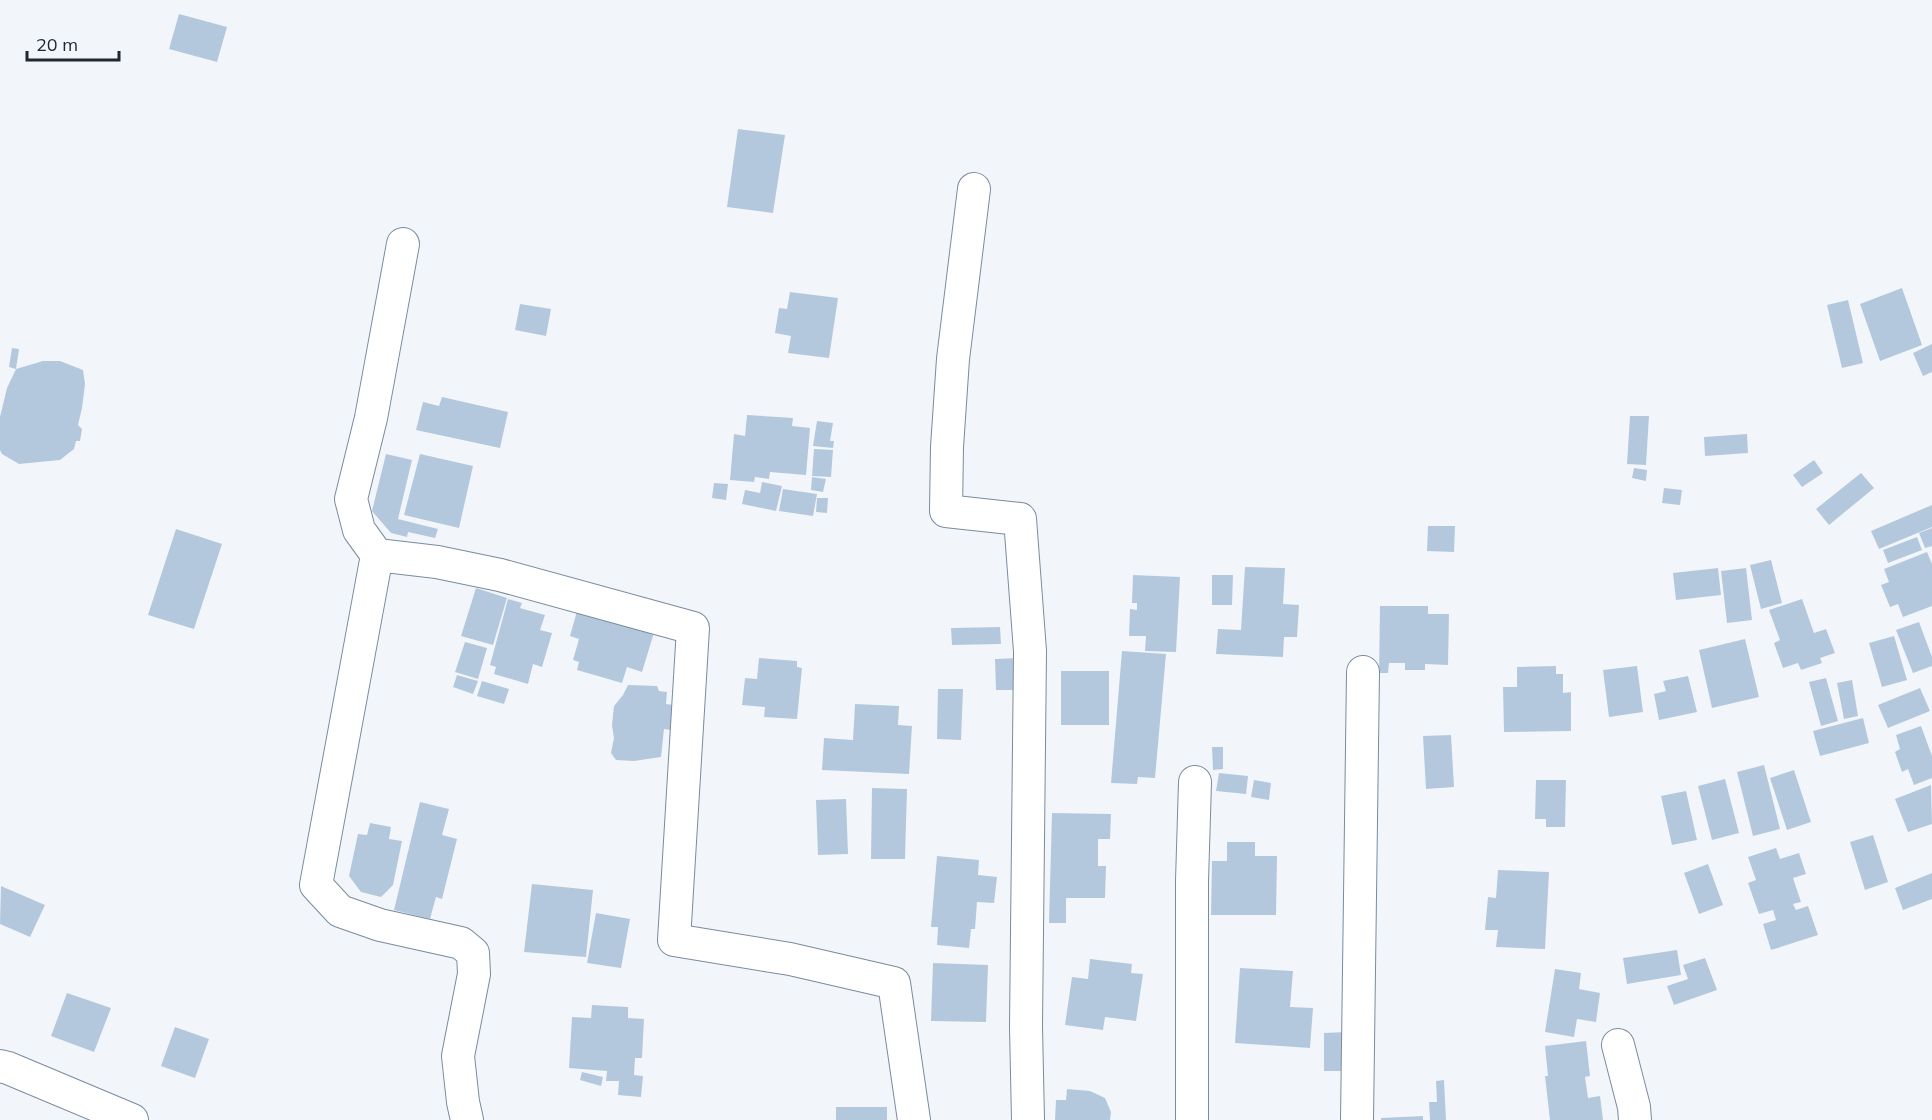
<svg xmlns="http://www.w3.org/2000/svg" width="1932" height="1120" font-family="Mulish,sans-serif">
<style>
.building{fill:#b4c8dd}
.lines{fill:none;stroke-linecap:round;stroke-linejoin:round}
.street-casing{stroke:#798b9f;stroke-width:34}
.street{stroke:#fff;stroke-width:32}
</style>
<rect width="100%" height="100%" fill="#f2f6fa"/>
<path class="building" d="M179,14L227,27L217,62L169,49Z
M738,129L785,135L773,213L727,207Z
M1902,288L1922,345L1880,361L1860,304Z
M790,292L838,298L829,358L788,353L791,336L775,333L779,308L787,309Z
M1848,300L1863,363L1842,368L1827,305Z
M520,304L551,309L546,336L515,330Z
M1932,344V372L1923,376L1913,353Z
M12,348L19,349L16,369L43,361H60L83,370L85,384L82,408L78,425L82,429L80,441H76L74,449L60,460L19,464L2,454L0,450V417L7,388L16,369L9,367Z
M442,397L508,412L500,448L416,430L423,402L439,406Z
M747,415L793,418L792,426L810,428L806,475L770,472L769,479L755,477L754,482L730,480L734,434L745,436Z
M1630,416H1649L1646,465L1627,464Z
M817,421L833,423L830,441H834L833,448L813,446Z
M1747,434L1748,453L1705,456L1704,437Z
M814,449L833,450L831,477L812,476Z
M386,454L412,460L398,519L438,529L435,538L408,532L407,537L391,533L372,511Z
M420,454L473,466L459,528L404,515Z
M1814,460L1823,473L1802,487L1793,475Z
M1634,468L1647,470L1646,481L1632,478Z
M1861,473L1874,488L1829,525L1816,509Z
M812,477L826,479L823,492L811,490Z
M762,482L782,486L776,511L742,504L745,490L760,493Z
M714,483L728,484L726,500L712,498Z
M1664,488L1682,490L1680,505L1662,503Z
M783,489L817,494L813,516L779,511Z
M817,498H828L827,513L816,512Z
M1932,505V527L1879,549L1871,531Z
M1428,526H1455L1454,552L1427,551Z
M1932,528V546L1925,548L1919,533Z
M176,529L222,544L194,629L148,615Z
M1917,537L1922,550L1888,563L1883,550Z
M1927,552L1932,564V606L1903,617L1898,604L1890,607L1881,585L1889,582L1884,569Z
M1771,560L1782,603L1761,609L1750,565Z
M1245,567L1285,568L1283,604L1299,605L1297,637H1284L1283,657L1216,654L1218,629L1241,630Z
M1718,568L1721,595L1676,600L1673,573Z
M1746,568L1752,620L1727,623L1721,571Z
M1133,575L1180,577L1176,652L1145,651L1146,636H1129L1130,609L1137,610V603H1132Z
M1212,575H1233L1232,605H1212Z
M476,588L507,598L493,645L461,636Z
M508,599L522,603L520,608L545,615L540,630L552,633L542,667L533,664L528,684L494,674L496,667L490,665Z
M1802,599L1814,633L1826,629L1835,653L1820,658L1822,663L1801,670L1798,663L1783,668L1774,643L1780,640L1769,610Z
M579,604L656,626L642,672L627,667L622,683L577,670L579,662L573,660L579,639L570,636Z
M1380,606H1428V614H1449L1448,665L1425,664V670H1405V663H1389L1388,673H1379Z
M1919,622L1932,657V666L1913,673L1896,630Z
M1000,627L1001,644L952,645L951,628Z
M1894,636L1907,680L1882,687L1869,643Z
M1745,639L1759,697L1712,708L1699,650Z
M465,642L487,648L478,679L455,672Z
M1122,651L1166,654L1155,778L1138,777L1137,784L1111,783Z
M759,658L797,661V667L802,668L797,719L764,717L765,707L742,705L745,678L757,679Z
M1019,658V690H996L995,659Z
M1556,666V674H1563V693L1571,692V731L1504,732L1503,687H1517V667Z
M1637,666L1643,712L1609,717L1603,670Z
M1061,671H1109V725H1061Z
M457,675L478,681L473,694L453,687Z
M1688,676L1697,712L1659,720L1654,694L1666,691L1663,681Z
M1826,678L1838,721L1821,726L1809,682Z
M1852,680L1858,716L1844,719L1837,683Z
M482,681L509,689L504,704L477,696Z
M628,685L657,686L659,691L667,692L666,704L674,705L670,730L664,729L661,757L634,761L616,760L611,753L614,738L612,725L614,706L623,695Z
M1920,688L1930,711L1888,728L1878,705Z
M938,689H963L961,740L937,739Z
M855,704L899,706L898,725L912,726L909,774L822,770L824,738L853,740Z
M1863,718L1869,743L1820,756L1813,731Z
M1921,726L1932,756V778L1914,785L1908,769L1902,772L1895,752L1900,749L1896,735Z
M1451,735L1454,787L1426,789L1423,736Z
M1212,747H1223V769L1213,770Z
M1764,765L1780,829L1753,836L1737,772Z
M1794,770L1811,822L1787,830L1770,778Z
M1219,773L1248,776L1246,794L1216,791Z
M1725,779L1739,833L1712,840L1698,786Z
M1254,780L1271,783L1269,800L1251,797Z
M1536,780H1566L1565,827H1546V819H1535Z
M1931,785L1932,824L1908,832L1895,799Z
M872,788L907,789L905,859H871Z
M1686,791L1697,840L1672,845L1661,796Z
M846,799L848,854L818,855L816,800Z
M420,802L449,809L442,835L457,839L442,899L436,897L430,919L394,910Z
M1052,813L1111,814L1110,839H1098V866H1106L1105,898H1066V923H1049Z
M370,823L391,827L389,839L402,841L393,885L381,897L361,892L349,876L358,834L367,835Z
M1873,835L1888,882L1865,890L1850,842Z
M1227,842H1255V856H1277L1276,915H1211L1212,861H1227Z
M1776,848L1780,859L1799,853L1806,874L1793,878L1801,902L1793,904L1796,910L1808,906L1818,935L1771,950L1763,924L1776,920L1773,910L1759,914L1748,883L1756,880L1748,857Z
M937,856L979,860L978,875L997,877L994,903L977,902L975,929H971L969,948L937,945L938,927H931Z
M1708,864L1723,905L1699,914L1684,873Z
M1498,870L1549,872L1545,949L1496,947L1498,930H1485L1488,897L1496,898Z
M1932,873V899L1903,910L1895,888Z
M532,884L593,890L586,957L524,952Z
M1,886L45,905L30,937L0,924Z
M596,913L630,919L621,968L587,963Z
M1677,950L1681,975L1627,984L1623,958Z
M1705,958L1717,990L1674,1005L1667,986L1688,979L1683,965Z
M1090,959L1132,964L1131,973L1143,974L1136,1021L1105,1017L1103,1030L1065,1025L1072,977L1088,979Z
M933,963L988,965L986,1022L931,1021Z
M1240,968L1293,971L1290,1007L1313,1008L1310,1048L1235,1043Z
M1555,969L1581,973L1579,989L1600,993L1596,1022L1577,1019L1574,1037L1545,1032Z
M67,993L111,1008L94,1052L51,1036Z
M592,1005L628,1007V1018L644,1019L642,1058H635L634,1075L643,1076L641,1097L618,1095L619,1081H606L607,1071L569,1068L572,1017L591,1018Z
M175,1027L209,1039L195,1078L161,1066Z
M1347,1032V1071H1324V1033Z
M1586,1041L1590,1076L1585,1077L1588,1098L1600,1096L1603,1120H1550L1545,1076H1548L1545,1046Z
M582,1072L603,1077L601,1086L580,1080Z
M1444,1080L1446,1120H1430L1429,1102H1437L1436,1081Z
M1067,1089L1090,1091L1105,1098L1111,1112L1110,1120H1055L1056,1100H1066Z
M836,1107H887V1120H836Z
M1423,1116V1120H1381V1118Z"/>
<g class="lines">
<defs>
<path id="street" d="M974,189L953,359L947,447L946,511L1020,519L1030,651L1026,1027L1028,1120
M377,555L359,530L351,499L371,418L403,244
M1618,1045L1634,1107L1635,1120
M0,1066L8,1068L132,1120
M467,1120L463,1102L458,1056L474,974L473,953L461,943L380,925L340,911L316,885L377,555L437,562L500,575L693,628L674,940L790,959L894,983L914,1120
M1192,1120V881L1195,782
M1357,1120L1363,672"/>
</defs>
<use href="#street" class="street-casing"/>
<use href="#street" class="street"/>
</g>
<path d="M27 51v9h92v-9" fill="none" stroke="#1f272f" stroke-width="3"/>
<text x="36" y="51" font-size="18" fill="#1f272f" stroke="#f2f6fa" stroke-width="4.5" paint-order="stroke">20 m</text>
</svg>
